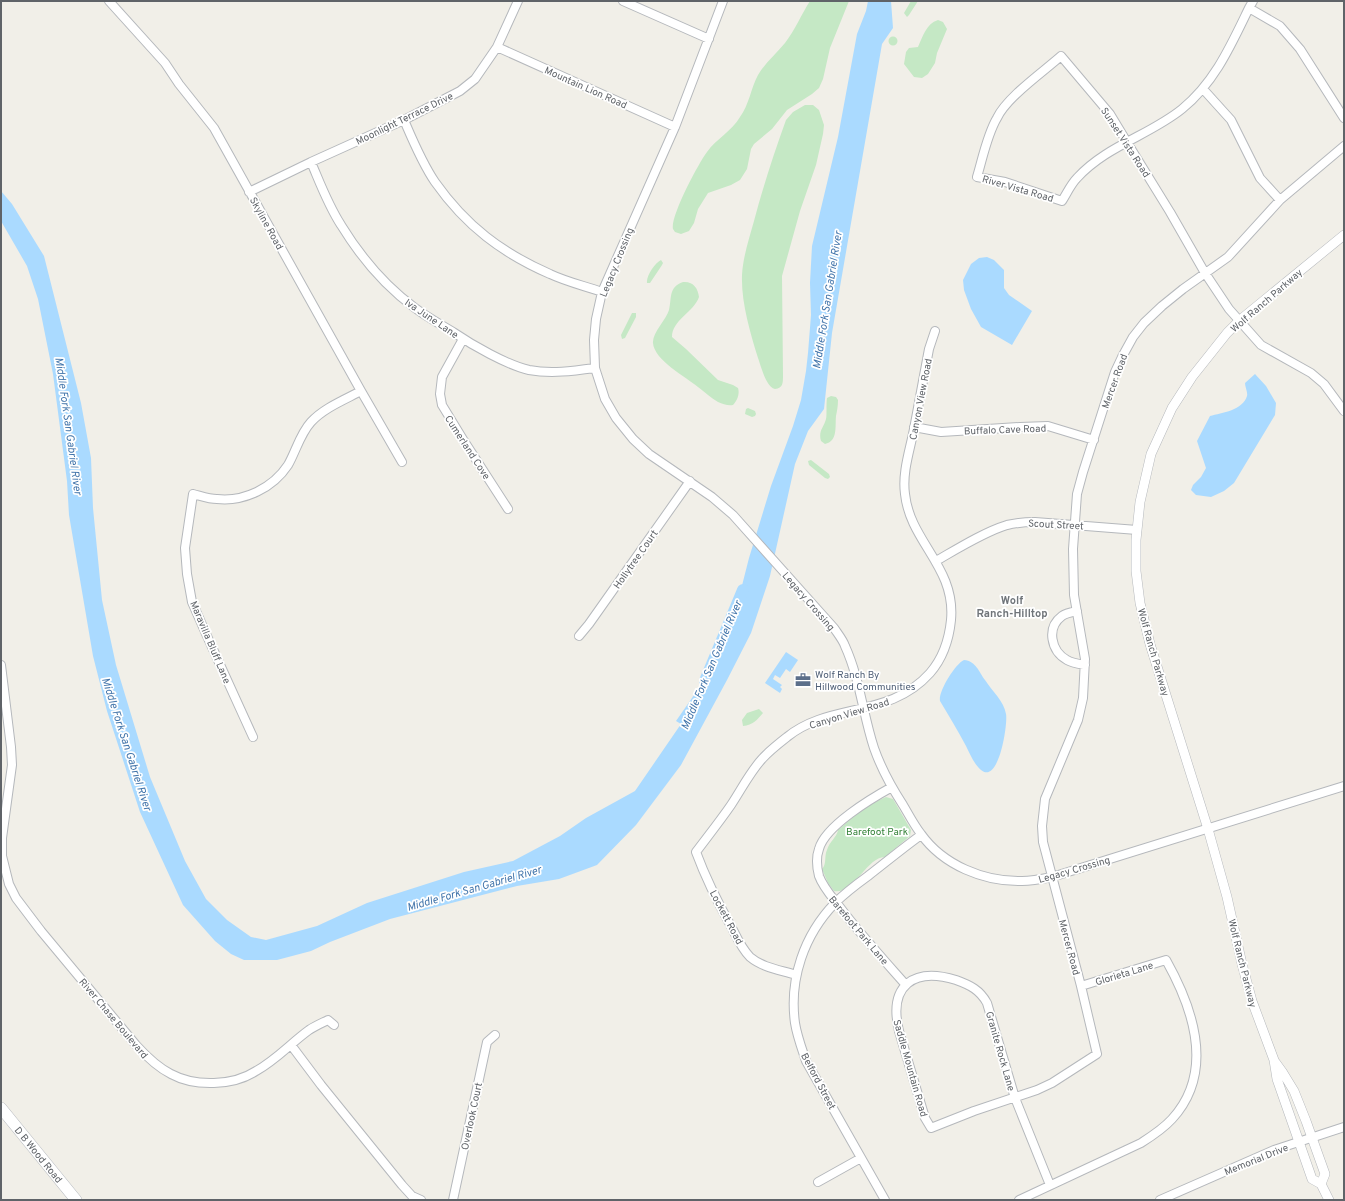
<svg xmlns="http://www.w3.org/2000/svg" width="1345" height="1201" font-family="Overpass,sans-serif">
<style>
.green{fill:#c5e8c5}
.water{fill:#aadaff}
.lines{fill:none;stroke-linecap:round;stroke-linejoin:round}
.river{stroke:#aadaff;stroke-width:12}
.minor-casing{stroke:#b5b8bc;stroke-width:10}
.tertiary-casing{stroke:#b5b8bc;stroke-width:10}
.secondary-casing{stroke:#b6babf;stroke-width:12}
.minor{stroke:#fff;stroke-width:8}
.tertiary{stroke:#fff;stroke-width:9}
.secondary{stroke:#fff;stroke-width:11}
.labels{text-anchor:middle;stroke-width:3.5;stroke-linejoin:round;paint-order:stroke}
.street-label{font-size:10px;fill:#5f6368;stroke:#fff}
.service-label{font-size:10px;fill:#4e5e75;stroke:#fff;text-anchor:start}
.park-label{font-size:10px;fill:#348238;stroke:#fff}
.water-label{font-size:11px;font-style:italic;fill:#4174aa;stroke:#fff}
.neighbourhood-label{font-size:11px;font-weight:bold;fill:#70757a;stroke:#fff}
</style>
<rect width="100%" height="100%" fill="#f1efe8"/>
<path class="green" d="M810,1H849L830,48L823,79L819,88L812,94L787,110L772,129L754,144L751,149L747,169L740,180L731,185L708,193L698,209L694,223L689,231L681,234L675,232L673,229C670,217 698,164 707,152C716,139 732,131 740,117C749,105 751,88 758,75C765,63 776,54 785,43C795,30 801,15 810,1Z
M911,1H918L909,15L907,17L904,13Z
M938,20L943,22L947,29L937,53L935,63L928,74L922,78L914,77L904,64L906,52L909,48L918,47C923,36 926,24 938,20Z
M888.5 41a4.5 4.5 0 1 1 9 0a4.5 4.5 0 1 1-9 0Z
M805,105H813L819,110L824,125L823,134L816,165L800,211L782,276L783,375C783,383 783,388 775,389C766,387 761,366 758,358C750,332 741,302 742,275C743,257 749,239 754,221C763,187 774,153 786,120L793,112Z
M661,260L663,263L662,265L650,283H647C646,276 655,263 661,260Z
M683,282C693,281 698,288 699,297C694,312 672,320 672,337L686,349L718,380L733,385L738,388C740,394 737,401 733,405C728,406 723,404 718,402C711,398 705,392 698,387C686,377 654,360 653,343C652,333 666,320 669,310C672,299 668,287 683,282Z
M632,313H636V317L625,338L622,339L621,335Z
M831,396L836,397L838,400C838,406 837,411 836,416C835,427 838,441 825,444L821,441C818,431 824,427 826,419C827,416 826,404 827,398Z
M748,408L755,411L756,414L755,416L752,417L745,414L746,409Z
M811,460L829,474L830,477L828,479L825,478L809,465L808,461Z
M759,709L763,713C757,720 753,725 743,726L742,720L747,713Z
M886,797L893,799L911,830L910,836L885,857C868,856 853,895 834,891L828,883L822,869C827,864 824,856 827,850C829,842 837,837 838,830C853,817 868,804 886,797Z"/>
<path class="water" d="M868,1H891L893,28L882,44L832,333L824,409L808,431L795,464L770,576L751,633L727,680L681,765L636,825L597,865L559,879L517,886L390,919L330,942L311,951L277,960H244L231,954L215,941L183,905L140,812L107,711L93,656L69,515L67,481L53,374L38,299L27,266L1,221V191L12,204L44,256L81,403L91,458L93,508L102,600L116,665L150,777L185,861L206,899L227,920L251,937L266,940L317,926L367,903L464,872L513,861L560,836L586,818L635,791L681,724L676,721L692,698L717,657L734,617L749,558L771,486L793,426L801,400L806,371L808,353L811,315L810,283L812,246L838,137L857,34L866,11Z
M987,257L994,260L1004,270V288L1009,295L1032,311L1012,345L981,327L971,309L964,290L963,280L971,264L979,258Z
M1255,374L1266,386L1276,403L1275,415L1234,483L1224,491L1211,497L1196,495L1191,490L1193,485L1201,477L1206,468L1197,441L1210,416C1222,413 1243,410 1247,396C1248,393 1245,387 1245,383Z
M786,652L798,660L790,672L786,669L780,678L775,675L773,679L782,685L780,687L782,689L780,693L765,683Z
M964,660C976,661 979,672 985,680C992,691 1004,701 1006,714C1008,723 999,785 981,770C974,764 970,754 966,746C958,731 949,716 940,701C938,692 955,664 964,660Z"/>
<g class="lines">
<path class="river" d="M705,681L743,590"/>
<defs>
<path id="minor" d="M109,1L165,63L179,84L214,128L361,391L402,462
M623,1L709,39
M723,1L675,127L602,292L596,319L594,340L595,368L605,399L616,418L633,439L649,454L712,497L733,515L834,628C838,634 843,640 845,646C860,679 863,715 874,748C881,768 892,788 903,805C909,815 914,825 921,834C943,865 984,882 1022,881C1032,881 1042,879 1052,877L1344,786
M1253,1L1249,8C1231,45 1215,82 1182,109C1150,135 1106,146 1077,178C1071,184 1067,193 1062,201L1005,182L977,177C983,157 987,135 997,118C1007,97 1043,72 1061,56L1110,114L1133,152L1170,212L1205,273L1229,309L1261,345L1311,373L1324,384L1344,411
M1249,8L1280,26L1300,49L1344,118
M497,47L675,127
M1203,89L1231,120L1260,178L1280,200
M404,120C413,141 422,163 435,182C466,226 502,253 550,274C567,282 585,286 602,292
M311,162C320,183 328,205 341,225C360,256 385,286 415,308C427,317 440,324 453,332C472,345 507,365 529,370C551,374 573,371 595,368
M249,192L311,162L404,120L460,91L475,79L497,47L518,1
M463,339L442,377L440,394L442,405L464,441L508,509
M914,427L941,432L1020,427L1048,426L1094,440
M936,561C957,549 984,532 1007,525C1016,523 1025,522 1035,522L1137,530
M1077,611C1072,612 1066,613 1062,616C1046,628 1051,651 1067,660C1072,663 1079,664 1085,665
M579,636L589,624L690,481
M1,665L11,747L12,765L2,838V856L9,884L16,898L41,931L136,1045C146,1056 157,1067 171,1074C195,1087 233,1086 256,1071C276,1060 291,1043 309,1030C315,1026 322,1023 328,1020L334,1025
M253,737L207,636L192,602L187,574L185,548L193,494C201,496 209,499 217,499C244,502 273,488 288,465C296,451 300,434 311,422C324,408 344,400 361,391
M892,787C872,798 825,826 819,849C816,857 817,868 819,876C823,887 832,897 839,906C860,934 883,959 906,985
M796,975C781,970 763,968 750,957C742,949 737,938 732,928C718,903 706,879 696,852C708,836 720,821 731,805C741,790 750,772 762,759C769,751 778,744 787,737C830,702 889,719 930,673C943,658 949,640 951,620C956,567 910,542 905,494C902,472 910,450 914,429C919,403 924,376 929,349L935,331
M291,1045L321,1085L402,1185L412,1196L421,1200
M818,1182L861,1158
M1050,1185L1015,1098L987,1003C980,990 970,985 956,980C914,967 888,985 899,1031L925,1118L931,1128L974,1111L1037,1090L1052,1083L1097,1054L1081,986L1043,842L1042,826L1045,799L1078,720L1083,698L1085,659L1074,595L1073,549L1077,494L1083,472L1115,372L1122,357L1133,337L1144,323L1162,306L1183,289L1228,257L1280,200L1344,146
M453,1200L487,1042L495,1035
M885,1200L806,1061C802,1049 797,1036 795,1023C789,979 804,935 835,903C845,893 857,884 868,876C886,862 903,848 921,835
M1019,1200L1141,1143C1152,1136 1163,1129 1172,1119C1215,1072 1193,1008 1166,960L1081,986
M1160,1200L1274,1150L1344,1127"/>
<path id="tertiary" d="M1275,1062L1283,1073L1294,1091L1306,1121L1325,1174L1321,1184
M1329,1200L1321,1184L1312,1179L1277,1079L1274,1060L1252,1001L1242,964L1227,897L1208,829L1150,644L1140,603L1136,571V540L1140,502L1151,454L1172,408L1192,377L1227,333L1240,320L1344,235"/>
<g id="secondary">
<path id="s1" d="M1,1108L76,1200"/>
</g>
</defs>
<use href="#minor" class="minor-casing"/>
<use href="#tertiary" class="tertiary-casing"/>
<use href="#secondary" class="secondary-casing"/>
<use href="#minor" class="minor"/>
<use href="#tertiary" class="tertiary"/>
<use href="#secondary" class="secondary"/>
</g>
<defs>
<symbol id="office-bare" viewBox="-9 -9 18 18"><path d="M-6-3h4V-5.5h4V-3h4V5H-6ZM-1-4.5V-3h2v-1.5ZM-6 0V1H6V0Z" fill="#5c6f8a" stroke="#fff" stroke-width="2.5" paint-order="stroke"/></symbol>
</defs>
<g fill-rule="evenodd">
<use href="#office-bare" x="792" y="669" width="22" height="22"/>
</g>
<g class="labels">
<g class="street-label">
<text transform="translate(586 87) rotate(24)" y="4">Mountain Lion Road</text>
<text transform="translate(404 118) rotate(-26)" y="4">Moonlight Terrace Drive</text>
<text transform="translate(1126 142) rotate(57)" y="4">Sunset Vista Road</text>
<text transform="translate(1018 188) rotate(16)" y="4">River Vista Road</text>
<text transform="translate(267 223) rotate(61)" y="4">Skyline Road</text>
<text transform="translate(616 262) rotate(-68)" y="4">Legacy Crossing</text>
<text transform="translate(1266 300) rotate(-41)" y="4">Wolf Ranch Parkway</text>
<text transform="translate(432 318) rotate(34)" y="4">Iva June Lane</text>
<text transform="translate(1114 381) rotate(-70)" y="4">Mercer Road</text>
<text transform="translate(920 399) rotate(-79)" y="4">Canyon View Road</text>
<text transform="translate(1005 429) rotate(-2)" y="4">Buffalo Cave Road</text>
<text transform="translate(468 447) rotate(57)" y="4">Cumerland Cove</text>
<text transform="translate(1056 524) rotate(3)" y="4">Scout Street</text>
<text transform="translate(635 559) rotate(-55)" y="4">Hollytree Court</text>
<text transform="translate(809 601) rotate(49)" y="4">Legacy Crossing</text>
<text transform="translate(211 642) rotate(67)" y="4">Maravilla Bluff Lane</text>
<text transform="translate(1154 652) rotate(74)" y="4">Wolf Ranch Parkway</text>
<text transform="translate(849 713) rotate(-17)" y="4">Canyon View Road</text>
<text transform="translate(1074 869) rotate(-16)" y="4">Legacy Crossing</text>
<text transform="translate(727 917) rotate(62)" y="4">Lockett Road</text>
<text transform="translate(859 930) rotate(50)" y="4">Barefoot Park Lane</text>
<text transform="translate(1070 947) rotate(75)" y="4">Mercer Road</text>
<text transform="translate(1243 963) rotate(76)" y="4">Wolf Ranch Parkway</text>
<text transform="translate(1124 973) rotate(-17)" y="4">Glorieta Lane</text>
<text transform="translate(114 1018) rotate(50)" y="4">River Chase Boulevard</text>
<text transform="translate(1001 1051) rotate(74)" y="4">Granite Rock Lane</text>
<text transform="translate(911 1068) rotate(74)" y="4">Saddle Mountain Road</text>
<text transform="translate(819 1081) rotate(62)" y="4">Belford Street</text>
<text transform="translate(471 1116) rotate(-78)" y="4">Overlook Court</text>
<text dy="4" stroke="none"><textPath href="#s1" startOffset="60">D B Wood Road</textPath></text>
<text transform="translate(1256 1159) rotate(-22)" y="4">Memorial Drive</text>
</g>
<g class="service-label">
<text x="815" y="678">Wolf Ranch By<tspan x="815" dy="12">Hillwood Communities</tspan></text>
</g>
<g class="park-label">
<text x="877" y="835">Barefoot Park</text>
</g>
<g class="water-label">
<text transform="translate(827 300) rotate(-81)" y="4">Middle Fork San Gabriel River</text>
<text transform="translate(69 426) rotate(82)" y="4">Middle Fork San Gabriel River</text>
<text transform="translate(711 665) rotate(-67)" y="4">Middle Fork San Gabriel River</text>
<text transform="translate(127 744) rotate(72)" y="4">Middle Fork San Gabriel River</text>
<text transform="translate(474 888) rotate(-16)" y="4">Middle Fork San Gabriel River</text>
</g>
<g class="neighbourhood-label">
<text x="1012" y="604">Wolf<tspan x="1012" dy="13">Ranch-Hilltop</tspan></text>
</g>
</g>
<rect width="1345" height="1201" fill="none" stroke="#5f6368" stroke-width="4"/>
</svg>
